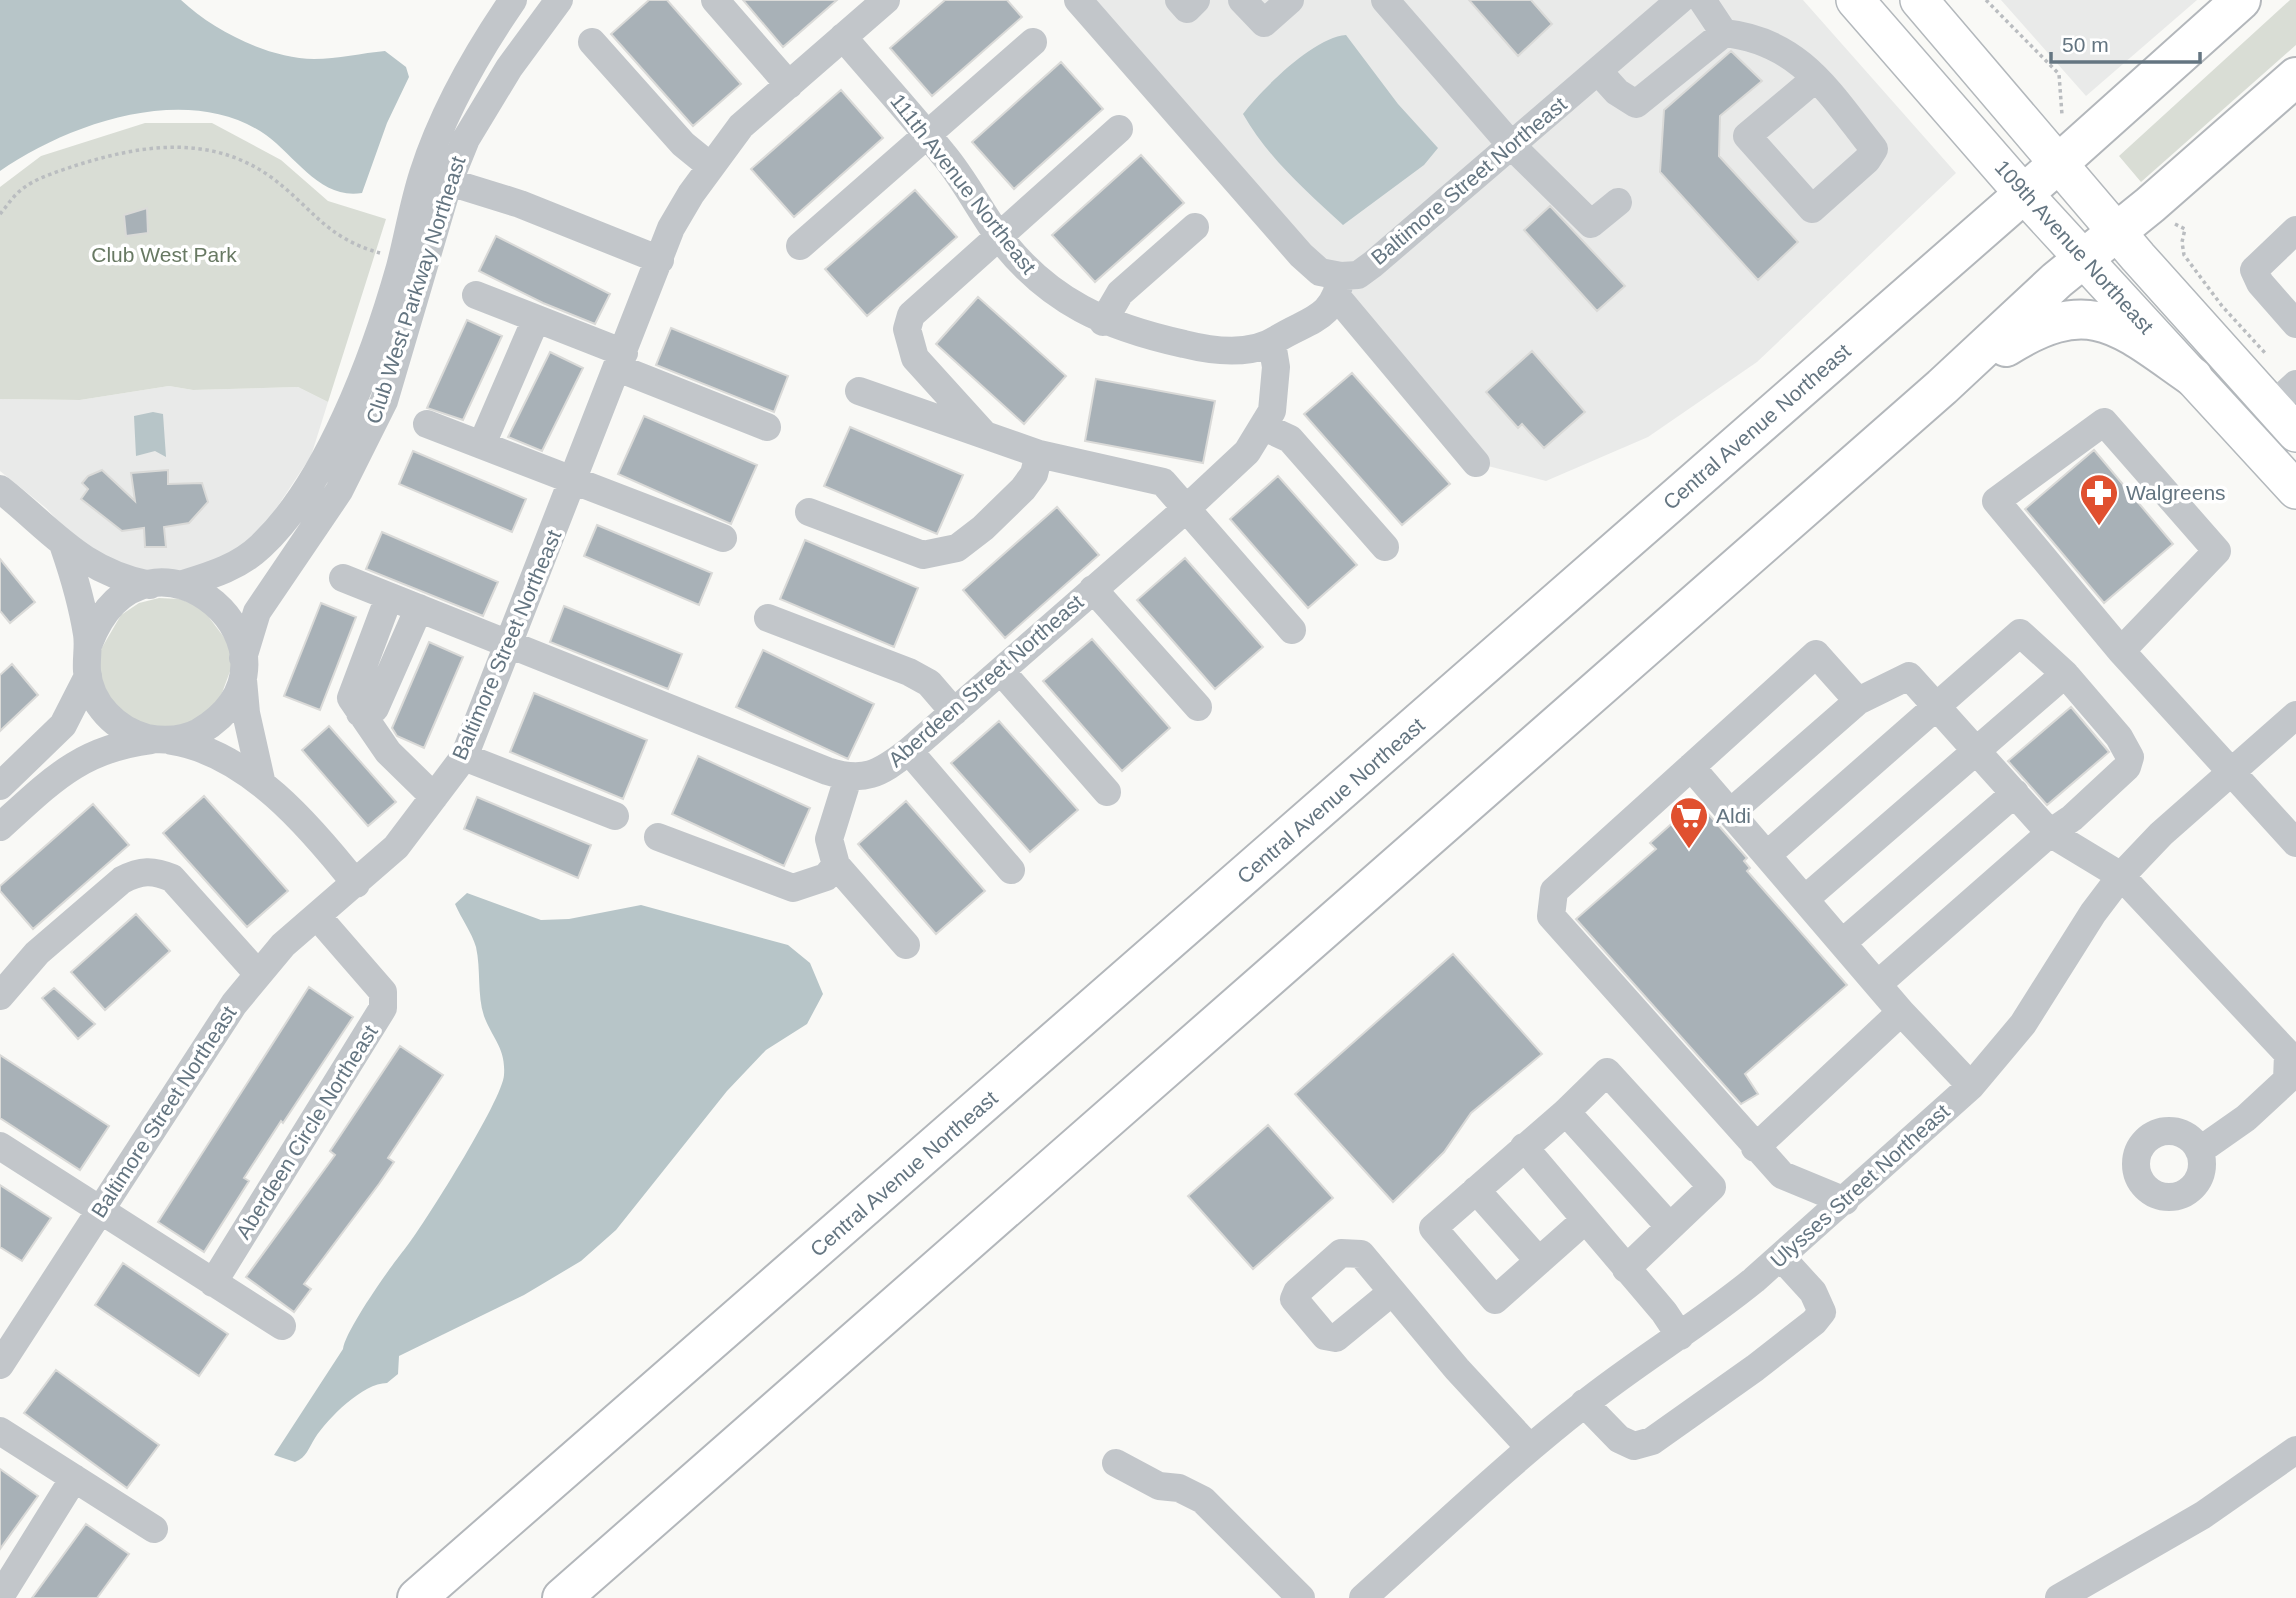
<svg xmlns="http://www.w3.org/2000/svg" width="2296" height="1598" font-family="Helvetica,sans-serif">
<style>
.built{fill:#e9eae9}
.green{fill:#d9ddd5}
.water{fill:#b7c5c8}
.building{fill:#a8b1b7;stroke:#dadad8;stroke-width:2}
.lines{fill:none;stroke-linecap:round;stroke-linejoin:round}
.major-casing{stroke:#b3b8bc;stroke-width:40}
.highway-casing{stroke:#b3b7bb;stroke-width:42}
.path{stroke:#babdc0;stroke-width:3.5;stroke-dasharray:3.5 3.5;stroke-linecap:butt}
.minor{stroke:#c2c6ca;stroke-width:28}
.major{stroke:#fff;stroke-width:37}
.highway{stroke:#fff;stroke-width:38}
.labels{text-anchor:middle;stroke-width:7;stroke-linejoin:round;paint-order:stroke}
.street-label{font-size:21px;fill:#647581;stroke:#fff}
.park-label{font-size:21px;fill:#687963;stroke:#fff}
.poi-label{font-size:21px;fill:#647581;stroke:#fff;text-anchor:start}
</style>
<rect width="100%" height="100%" fill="#f9f9f6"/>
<path class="built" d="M1074,0H1803L1956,173L1757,362L1648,437L1546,481L1476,463Z
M2001,0H2197L2086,96Z
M169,386L193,390L298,387L328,402L311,456L254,542L201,572L127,571L76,540L46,508L0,471V399L80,400Z"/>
<path class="green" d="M2290,0H2296V45L2141,182L2119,156Z
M145,123H212L281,160L328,201L386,219L328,402L298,387L193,390L169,386L80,400L0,399V187L41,156Z
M159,598L180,599L202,608L229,644L232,666L216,709L177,730L134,723L105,693L99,672L100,651L121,615L139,603Z"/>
<path class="water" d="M0,0H181C214,31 268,58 314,59C338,59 362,53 385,51L406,67L409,77L387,123L362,193C321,200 296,157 266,135C189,81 69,123 0,171Z
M1346,35L1398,104L1438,148L1424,165L1343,225C1306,191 1268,158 1243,114C1262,89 1314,37 1346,35Z
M153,412L163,414L166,457L155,451L136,456L134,416Z
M467,893L541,920L569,919L641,905L788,945L810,963L823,994L807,1024L766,1050L727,1091L616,1230L581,1261L524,1295L399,1356L398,1374L387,1383C363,1383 328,1418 315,1438C308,1449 307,1457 295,1462L274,1455L343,1349C345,1331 390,1267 404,1250C422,1228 503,1099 504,1075C506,1048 492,1038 484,1016C477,995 481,969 476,947C472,933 461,918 455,904Z"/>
<path class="building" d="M649,0H667L741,84L693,126L611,34Z
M743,0H837L783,47Z
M945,0H1007L1022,17L932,96L890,48Z
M1469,0H1531L1552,24L1518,56Z
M1731,51L1762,81L1720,116L1719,156L1798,242L1758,280L1660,172L1664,110Z
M1061,62L1103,109L1014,189L972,142Z
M841,90L883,138L794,217L751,169Z
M1141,155L1184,203L1095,282L1052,235Z
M915,190L957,237L867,316L825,269Z
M1550,206L1625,286L1597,311L1524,230Z
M147,208L148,233L126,236L124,215Z
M496,236L610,294L595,324L543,303L479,271Z
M978,297L1066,376L1024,424L936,344Z
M467,320L502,336L463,420L427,408Z
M671,328L788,376L774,412L656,365Z
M1532,351L1585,412L1544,448L1522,424L1518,428L1486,392Z
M550,352L583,368L542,451L508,437Z
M1352,373L1450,484L1402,525L1304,414Z
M1096,379L1215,401L1203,463L1085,441Z
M644,416L757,465L731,524L618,474Z
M850,427L963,475L937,534L824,486Z
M2094,450L2173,544L2104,603L2025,509Z
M413,451L526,499L512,532L399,484Z
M102,470L135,501L131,473L168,470V484L202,483L208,502L189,523L164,527L166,547H145L144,528L122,531L81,499L88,489L82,483L88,476Z
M1278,476L1357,565L1308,608L1230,519Z
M1057,507L1099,555L1005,638L963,590Z
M597,525L712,573L699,605L584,556Z
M382,532L498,582L483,616L366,569Z
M805,540L918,588L894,647L780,599Z
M1185,558L1263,647L1215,689L1137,600Z
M0,559L35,602L10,623L0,611Z
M321,603L356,617L320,710L284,696Z
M564,606L682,654L668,689L550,642Z
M1092,639L1170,728L1122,771L1043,681Z
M429,642L463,657L424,748L397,736L392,728Z
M763,650L874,704L848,759L736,707Z
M12,664L38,695L0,731V675Z
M534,693L647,740L623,799L510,752Z
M2071,707L2109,752L2047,805L2008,761Z
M999,721L1078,810L1030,852L951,763Z
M329,726L396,802L368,826L302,750Z
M698,756L810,808L784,866L672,814Z
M204,796L288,891L247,927L163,833Z
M477,797L591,845L578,878L464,829Z
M906,801L985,891L936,934L858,844Z
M1697,801L1747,858L1744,861L1750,868L1747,871L1847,985L1745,1074L1758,1094L1741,1104L1576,919L1656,849L1650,843Z
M93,804L129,845L33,929L0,891V886Z
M136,914L170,951L105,1010L71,972Z
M1453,954L1542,1054L1471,1113L1444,1152L1393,1202L1295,1094Z
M309,987L353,1017L283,1123L281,1121L244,1178L249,1181L204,1252L158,1222Z
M54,988L95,1024L78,1039L42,998Z
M400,1046L443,1075L388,1158L394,1162L379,1184L304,1284L311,1289L294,1312L246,1277L335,1155L330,1151Z
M0,1055L109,1126L80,1170L0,1118Z
M1268,1125L1333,1198L1253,1269L1188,1196Z
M0,1185L51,1218L22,1261L0,1247Z
M123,1263L228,1334L199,1376L95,1305Z
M56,1370L159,1445L127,1488L24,1413Z
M0,1469L38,1496L0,1549Z
M86,1524L129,1554L97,1598H32Z"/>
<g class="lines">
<defs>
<path id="major" d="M1855,0L2023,193L2296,490
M1919,0L2138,257L2296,433"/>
<path id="highway" d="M2006,347C2091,293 2121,327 2193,377
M417,1598L2059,163L2241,0
M562,1598L1942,387L2057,280L2150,205L2296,77"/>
</defs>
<use href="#major" class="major-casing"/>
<use href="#highway" class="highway-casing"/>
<path class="path" d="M1986,0L2059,74L2062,115
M0,214C7,206 13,196 21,190C35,178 57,172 74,166C140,145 208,134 268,175C312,206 323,237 380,253
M2175,224L2185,229L2182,242L2184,255L2222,306L2266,354"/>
<path class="minor" d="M715,0L789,85
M1078,0L1301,255L1320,272L1341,276
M1179,0L1187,9L1196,0
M1242,0L1264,23L1290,0
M1385,0L1512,146L1591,224L1618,202
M1724,33C1801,41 1830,94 1874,149L1867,160L1812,209L1747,136L1816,78
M843,37C876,76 911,114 943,154C965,180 980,211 1000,238C1049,302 1107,327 1184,344C1212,351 1251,356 1277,339C1309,319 1334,320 1341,276L1358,275L1373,264L1680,0
M592,42L683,144L710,166
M1598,71L1617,92L1636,104L1724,33L1702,0
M433,177L520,204L660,260
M2296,230L2254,270L2260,283L2296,324
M800,246L1033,42
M476,295L624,353
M1337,297L1476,463
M1103,322L1120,293L1195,227
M618,368L767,427
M859,391L1039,454L1163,482L1292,630
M2272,406L2296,384
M427,424L723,538
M1264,427L1290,439L1385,547
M983,433L915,358L907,329L911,315L1119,129
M482,444L536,319
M0,489C52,530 80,571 150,585
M809,512L923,555L957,548L983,528L1023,489L1034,474L1039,454
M64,547C74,576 82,603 87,634C89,646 86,658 87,671C90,704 116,730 147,738C164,741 184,740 199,732C328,655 147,495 89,643
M343,578L827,771C864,783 879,774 909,751L1186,509L1247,452L1272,411L1276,367L1272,343
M180,585C209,576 238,568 261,546C328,483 375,355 400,267C408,237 413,205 423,174C443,111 476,54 513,0
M1093,589L1198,707
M389,597L351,698L388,752L434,797
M768,618L909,672L929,683L954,712
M2121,651L1996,501L2104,422L2217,551L2121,651L2296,843
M243,658L257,612L339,491L384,401L449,181L466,139L509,68L559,0
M1001,671L1107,792
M243,680L246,713L261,780
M360,713L375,708L419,608
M172,741C248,753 310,826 356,884
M909,751L1011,870
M464,757L615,816
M1691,767L1901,1012L1971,1086
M848,778L829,839L836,865L906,945
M0,786L63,725L88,676
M1731,812L1858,701
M0,827C51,781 80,749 151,740
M658,837L793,888L826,877L836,865
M1767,855L2020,633L2065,674L1805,899
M1842,943L2015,793
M1878,984L2050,833L2072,818L2127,767L2130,757L2119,737L2065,674
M0,996L37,953L122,880C141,870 153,870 172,878L258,974
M1566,1112L1670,1227
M2136 1164a33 33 0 1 1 66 0a33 33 0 1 1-66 0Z
M0,1146L282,1326
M1524,1147L1664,1312L1680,1336
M1755,1148L1901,1012
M1476,1190L1539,1261
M1845,1201L1782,1175L1551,916L1554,891L1816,654L1858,701L1909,676L2050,833L2121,876L2288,1054L2287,1080L2246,1118L2199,1151
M1584,1221L1495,1300L1433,1228L1566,1112L1607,1072L1712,1187L1626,1269
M213,1283L383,1008V992L317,916
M1392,1292L1336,1338L1325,1336L1294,1299L1297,1292L1341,1253L1361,1254L1457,1369L1530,1448
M0,1365L234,1004L283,945L396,847L464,757L671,228L691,194L741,126L886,0
M1584,1403L1619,1439L1634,1446L1652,1441L1755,1368L1814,1322L1822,1312L1813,1292L1781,1257
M0,1431L154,1529
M1116,1463L1159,1486L1179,1488L1203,1500L1301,1598
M0,1597L74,1478
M1363,1598C1436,1533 1506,1465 1583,1405C1638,1361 1699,1325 1754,1280L1971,1086L2023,1024L2093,913L2121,876L2161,834L2296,715
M2059,1598L2203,1515L2296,1450"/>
<use href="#major" class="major"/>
<use href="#highway" class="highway"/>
</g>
<defs>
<symbol id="pharmacy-pin" viewBox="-11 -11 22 30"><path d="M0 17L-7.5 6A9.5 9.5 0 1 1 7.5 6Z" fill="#e0502f" stroke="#fff"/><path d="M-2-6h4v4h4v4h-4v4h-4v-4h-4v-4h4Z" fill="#fff"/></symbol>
<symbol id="supermarket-pin" viewBox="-11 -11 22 30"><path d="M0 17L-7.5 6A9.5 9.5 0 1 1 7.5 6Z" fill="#e0502f" stroke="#fff"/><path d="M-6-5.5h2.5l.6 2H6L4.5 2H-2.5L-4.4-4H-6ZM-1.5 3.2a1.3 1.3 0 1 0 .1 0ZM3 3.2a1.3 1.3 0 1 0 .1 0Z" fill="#fff"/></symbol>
</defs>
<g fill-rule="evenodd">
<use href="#pharmacy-pin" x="2077" y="471" width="44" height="60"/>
<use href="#supermarket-pin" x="1667" y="794" width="44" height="60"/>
</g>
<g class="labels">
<g class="street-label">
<text transform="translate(1469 181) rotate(-40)" y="7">Baltimore Street Northeast</text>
<text transform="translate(963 184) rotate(52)" y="7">111th Avenue Northeast</text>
<text transform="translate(2074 247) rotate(48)" y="7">109th Avenue Northeast</text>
<text transform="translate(416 290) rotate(-72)" y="7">Club West Parkway Northeast</text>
<text transform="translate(1757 427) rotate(-41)" y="7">Central Avenue Northeast</text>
<text transform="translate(507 645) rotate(-67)" y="7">Baltimore Street Northeast</text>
<text transform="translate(986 681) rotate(-41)" y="7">Aberdeen Street Northeast</text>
<text transform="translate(1331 801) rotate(-41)" y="7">Central Avenue Northeast</text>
<text transform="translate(164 1112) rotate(-57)" y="7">Baltimore Street Northeast</text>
<text transform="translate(307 1132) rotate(-58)" y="7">Aberdeen Circle Northeast</text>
<text transform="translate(904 1174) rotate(-41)" y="7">Central Avenue Northeast</text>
<text transform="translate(1860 1186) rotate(-42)" y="7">Ulysses Street Northeast</text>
</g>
<g class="park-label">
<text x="164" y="262">Club West Park</text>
</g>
<g class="poi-label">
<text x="2126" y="500">Walgreens</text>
<text x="1716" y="823">Aldi</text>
</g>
</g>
<path d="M2051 52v10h149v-10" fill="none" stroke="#647581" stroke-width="3.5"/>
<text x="2062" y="52" font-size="21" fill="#647581" stroke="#ffffff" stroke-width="5" paint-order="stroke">50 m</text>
</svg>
